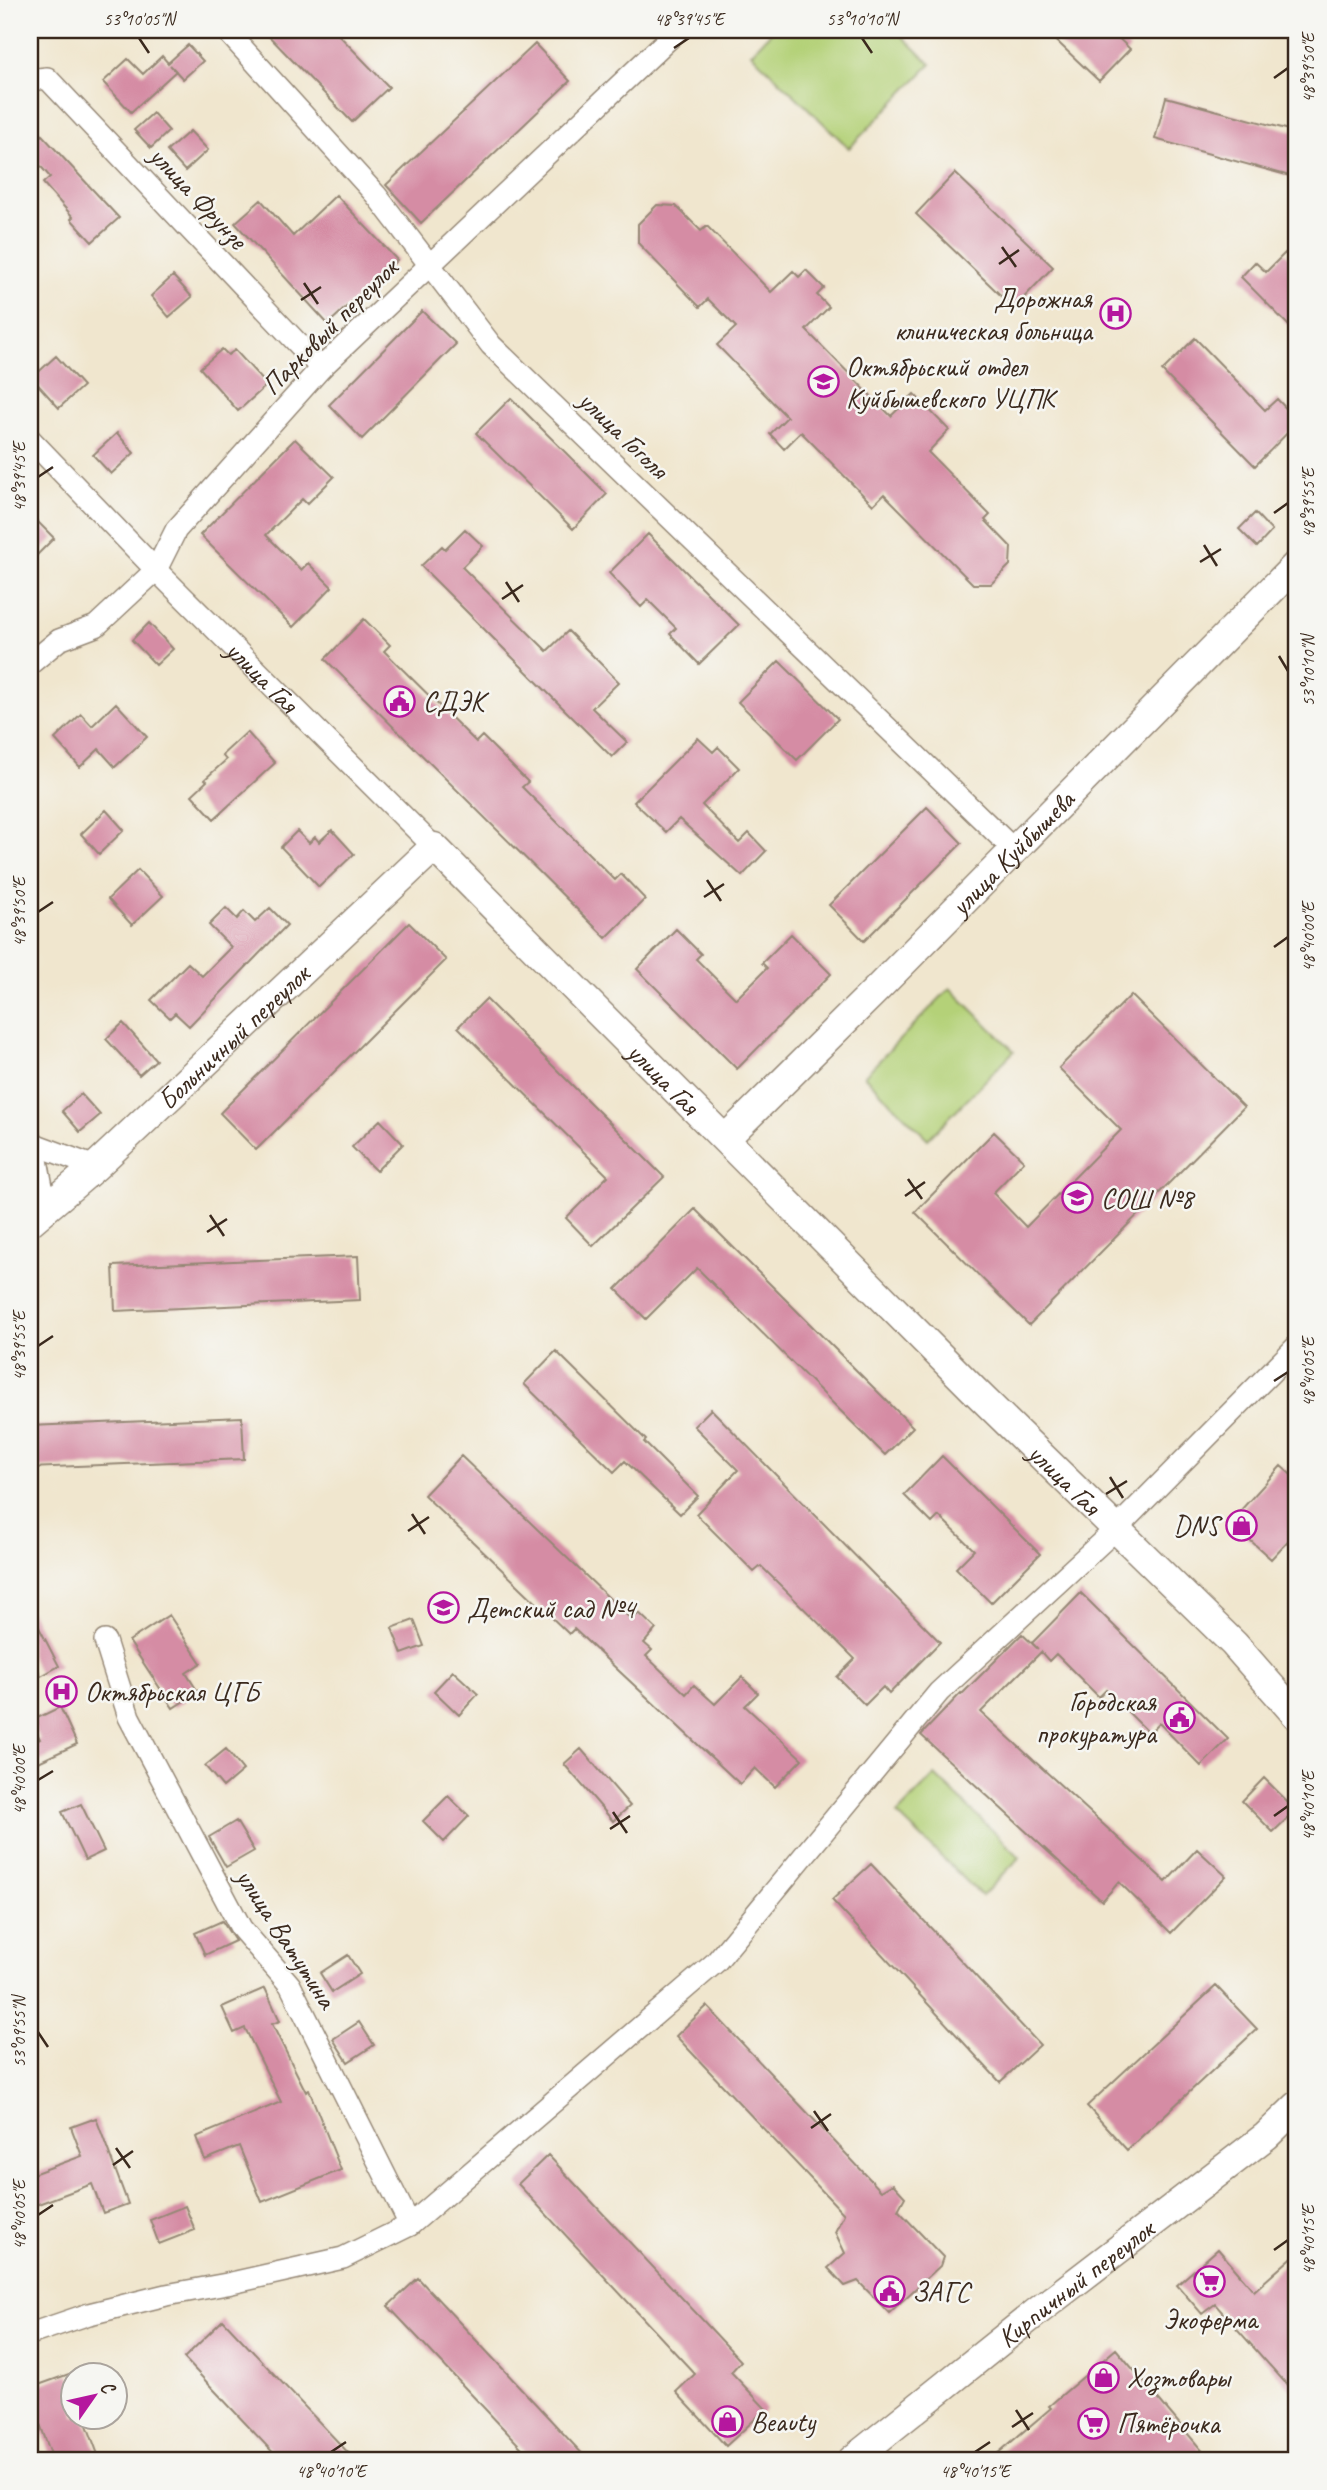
<svg xmlns="http://www.w3.org/2000/svg" width="1327" height="2490" font-family="Caveat,sans-serif">
<style>
.grass{fill:#b4d178;stroke:#787e4b;stroke-width:2}
.building{fill:#d58ca4}
.lines{fill:none;stroke-linecap:round;stroke-linejoin:round}
.street-casing{stroke:#968876;stroke-width:24}
.secondary-casing{stroke:#968876;stroke-width:31}
.street{stroke:#fff;stroke-width:21}
.secondary{stroke:#fff;stroke-width:28}
.ticks{fill:none;stroke:#3b2a1e;stroke-width:2.5}
.labels{text-anchor:middle;stroke-width:5;stroke-linejoin:round;paint-order:stroke}
.street-label{font-size:28px;fill:#3b2a1e;stroke:#f6f6f2}
.poi-label{font-size:28px;fill:#3b2a1e;stroke:#f6f6f2;text-anchor:start}
.neatline{fill:none;stroke:#3b2a1e;stroke-width:2.5}
.ticks-label{font-size:18px;text-anchor:middle;fill:#3b2a1e}
</style>
<rect width="100%" height="100%" fill="#f6f6f2"/>
<filter id="ink" filterUnits="userSpaceOnUse"><feTurbulence type="fractalNoise" baseFrequency=".0143" numOctaves="2"/><feDisplacementMap in="SourceGraphic" scale="14" xChannelSelector="R" yChannelSelector="G"/><feConvolveMatrix kernelMatrix="1 2 1 2 8 2 1 2 1" color-interpolation-filters="sRGB"/></filter>
<filter id="wash" filterUnits="userSpaceOnUse"><feTurbulence type="fractalNoise" baseFrequency=".00686" numOctaves="4" result="noise"/><feDisplacementMap in="SourceGraphic" scale="28" xChannelSelector="R" yChannelSelector="G"/><feGaussianBlur stdDeviation="1.57" result="paint"/><feColorMatrix in="noise" values="0 0 0 0 0 0 0 0 0 0 0 0 0 0 0 0 0 1.4 0 .05"/><feComposite in="paint" operator="in"/></filter>
<g filter="url(#wash)">
<rect width="100%" height="100%" fill="#f0e6ce"/>
<path class="grass" d="M773,30H896L931,64L849,148L751,53Z
M950,988L1014,1051L928,1139L864,1076Z
M935,1775L1020,1857L982,1896L897,1814Z"/>
<g id="blocks">
<path class="building" d="M263,30H334L389,87L352,122Z
M1045,30H1110L1130,49L1099,81Z
M535,44L570,81L421,223L386,185Z
M188,45L203,61L183,79L170,65L176,71L131,112L103,82L128,59L143,74L162,56L168,63Z
M1166,97L1297,132V178L1155,139Z
M153,113L169,131L151,148L134,130Z
M30,122L119,218L92,242L71,219L73,217L43,183L50,177L30,154Z
M190,131L208,150L185,171L167,151Z
M955,173L1053,267L1014,308L916,214Z
M336,195L397,260L328,324L235,223L261,200L293,236Z
M657,205L676,206L701,231L707,226L771,292L793,271L799,277L806,270L824,288L817,295L829,307L806,330L891,416L914,394L949,430L928,452L990,515L985,520L1011,547L1010,565L991,584H973L884,494L873,505L801,432L784,449L770,434L787,417L717,345L736,327L708,299L700,307L638,243V224Z
M1285,253L1297,265V334L1241,277L1255,262L1266,272Z
M173,276L192,297L169,317L151,296Z
M422,311L456,344L362,439L329,405Z
M1195,338L1265,410L1277,399L1297,420V423L1255,466L1162,371Z
M222,349L228,355L235,350L267,385L238,411L200,368Z
M56,356L83,386L59,408L32,378Z
M511,398L607,494L573,529L476,433Z
M117,433L134,453L111,474L93,455Z
M295,439L334,477L307,504L302,499L266,535L301,570L308,563L332,587L293,627L200,535Z
M1255,513L1272,531L1257,547L1239,529Z
M30,514L54,538L30,562Z
M465,529L483,546L462,567L547,651L568,631L619,682L592,708L627,742L612,757L421,566L442,546L445,549Z
M648,534L739,625L699,664L670,634L676,628L648,600L641,607L609,573Z
M364,619L390,645L384,651L476,742L482,736L528,782L522,787L615,880L621,874L645,899L606,938L325,659Z
M149,623L173,649L156,665L132,640Z
M779,661L838,719L797,760L738,702Z
M116,703L147,737L115,767L99,749L80,767L55,739L81,714L92,726Z
M247,732L275,763L214,819L192,795L207,781L205,779L226,760L222,755Z
M698,738L713,752L718,747L739,768L702,805L739,843L749,833L766,851L742,876L679,819L666,832L634,802Z
M927,807L962,843L864,941L829,905Z
M106,810L124,830L99,854L81,834Z
M332,830L354,854L319,887L281,847L297,831L309,843L315,837L319,842Z
M138,870L163,896L132,925L108,899Z
M226,908L237,919L244,911L255,922L270,908L287,925L189,1026L175,1013L170,1018L151,1000L188,963L202,976L231,947L209,925Z
M409,923L446,960L256,1150L220,1113Z
M676,929L701,954L696,959L736,999L767,968L762,963L791,934L831,974L737,1069L637,969Z
M1131,995L1244,1107L1029,1325L915,1212L994,1132L1024,1161L993,1193L1026,1227L1121,1130L1059,1068Z
M486,999L664,1177L593,1246L566,1218L608,1176L458,1027Z
M123,1023L156,1060L139,1075L106,1039Z
M81,1094L100,1115L80,1132L62,1111Z
M380,1120L403,1144L376,1171L352,1147Z
M695,1209L913,1427L885,1455L697,1268L646,1319L616,1289Z
M358,1256L360,1300L115,1311L113,1266Z
M556,1351L646,1440L644,1442L698,1496L680,1514L625,1461L614,1472L524,1384Z
M711,1409L940,1642L889,1694L883,1687L865,1705L837,1677L855,1659L761,1566L754,1572L696,1514L738,1470L694,1426Z
M242,1417L244,1459L30,1468V1426Z
M461,1456L632,1620L639,1613L656,1629L644,1643L652,1650L646,1656L686,1694L694,1685L715,1704L742,1677L758,1693L745,1706L802,1759L775,1787L755,1768L740,1784L574,1629L569,1634L424,1495Z
M942,1456L1040,1554L991,1603L956,1568L974,1550L939,1516L932,1523L904,1495Z
M1281,1466L1297,1480V1531L1271,1559L1230,1522Z
M1081,1593L1228,1739L1201,1766L1159,1723L1149,1733L1106,1690L1099,1697L1056,1654L1049,1661L1041,1652L981,1712L1166,1882L1197,1849L1226,1876L1171,1933L1119,1882L1102,1901L921,1735L961,1693L962,1694L1022,1634L1038,1649L1032,1643Z
M30,1610L59,1666L41,1676L30,1655Z
M169,1615L201,1663L186,1673L198,1692L173,1708L129,1641Z
M414,1620L424,1646L402,1654L392,1628Z
M453,1671L478,1694L459,1715L434,1691Z
M60,1707L77,1744L30,1766V1744L40,1739L31,1721Z
M226,1749L243,1770L223,1787L205,1766Z
M581,1749L630,1806L613,1821L564,1764Z
M1264,1778L1296,1810L1273,1832L1242,1801Z
M448,1796L469,1816L444,1842L423,1821Z
M81,1804L104,1851L85,1860L62,1812Z
M236,1821L254,1851L226,1867L209,1837Z
M871,1864L1040,2045L1000,2082L832,1900Z
M222,1921L235,1941L205,1955L195,1933Z
M348,1955L360,1974L332,1992L320,1973Z
M1216,1986L1257,2029L1127,2150L1087,2106Z
M265,1988L280,2021L272,2024L306,2092L309,2090L341,2170L262,2202L239,2146L205,2160L196,2137L281,2102L245,2028L234,2033L222,2007Z
M707,2006L881,2191L893,2184L905,2197L898,2210L943,2257L940,2266L889,2313L858,2281L845,2286L828,2268L845,2253L835,2232L844,2214L676,2036Z
M359,2022L374,2045L348,2062L333,2039Z
M96,2118L128,2204L103,2213L92,2184L30,2207V2175L82,2156L71,2127Z
M548,2155L741,2361L731,2372L766,2409L726,2446L676,2392L695,2374L518,2184Z
M185,2206L195,2230L159,2244L150,2220Z
M1218,2249L1254,2291L1297,2253V2396L1215,2304L1202,2314L1177,2285Z
M418,2278L588,2460H533L388,2306Z
M223,2320L355,2460H280L184,2358Z
M1116,2349L1210,2460H990L1051,2408L1049,2406Z
M69,2374L74,2386V2417H84L100,2460H53L30,2396V2388Z"/>
</g>
</g>
<g filter="url(#ink)">
<use href="#blocks" fill-opacity="0" stroke="#968876" stroke-width="2"/>
<g class="lines">
<defs>
<g id="street">
<path d="M226,30L376,195L491,345L1014,850"/>
<path d="M30,80L47,78L321,368"/>
<path id="s1" d="M30,439L156,570L434,847"/>
<path d="M30,664L59,640L96,626L156,570L176,530L321,368L678,30"/>
<path d="M30,1138L34,1144L46,1208"/>
<path d="M34,1144L95,1167"/>
<path d="M105,1641L129,1717L241,1928L290,1985L410,2225"/>
<path d="M30,2334L89,2314L166,2295L227,2284L343,2258L410,2225L716,1962L939,1692L1116,1529L1297,1346"/>
</g>
<g id="secondary">
<path id="s2" d="M726,1138L877,989L1297,564"/>
<path id="s3" d="M30,1222L95,1167L434,847L974,1390L1234,1644L1297,1716"/>
<path id="s4" d="M852,2460L1038,2311L1266,2136L1297,2106"/>
</g>
</defs>
<use href="#street" class="street-casing"/>
<use href="#secondary" class="secondary-casing"/>
<use href="#street" class="street"/>
<use href="#secondary" class="secondary"/>
</g>
</g>
<path class="ticks" d="M139,38L149,53M862,38L872,53M674,48L689,38M1274,78L1288,68M1002,247L1016,267M999,264L1019,250M304,283L318,304M301,300L321,287M38,477L53,467M1274,513L1288,503M1204,545L1217,566M1200,562L1221,549M506,582L519,602M502,599L523,585M1279,656L1288,671M707,880L721,901M704,897L724,884M38,912L53,902M1274,947L1288,937M908,1179L922,1199M905,1196L925,1182M210,1215L224,1236M207,1232L227,1219M38,1346L53,1336M1274,1381L1288,1372M1110,1477L1123,1498M1106,1494L1127,1481M412,1514L425,1534M408,1531L429,1517M38,1780L53,1771M613,1812L627,1833M1274,1816L1288,1806M610,1829L630,1816M38,2032L48,2047M814,2111L828,2131M811,2128L831,2114M116,2148L130,2168M113,2165L133,2151M38,2215L53,2205M1274,2250L1288,2240M1016,2410L1029,2430M1012,2427L1033,2413M331,2452L346,2442M975,2452L990,2442"/>
<defs>
<symbol id="hospital-ring" viewBox="-11 -11 22 22"><circle r="9.5" fill="#f6f6f2" stroke="#b5179e" stroke-width="1.5"/><path d="M-5-5h3v3.5h4V-5h3V5h-3V1.5h-4V5h-3Z" fill="#b5179e"/></symbol>
<symbol id="university-ring" viewBox="-11 -11 22 22"><circle r="9.5" fill="#f6f6f2" stroke="#b5179e" stroke-width="1.5"/><path d="M0-5L7-2L0 1L-7-2ZM-4 1L0 2.5L4 1V4Q0 6-4 4Z" fill="#b5179e"/></symbol>
<symbol id="civic-ring" viewBox="-11 -11 22 22"><circle r="9.5" fill="#f6f6f2" stroke="#b5179e" stroke-width="1.5"/><path d="M-.6-6.5H3V-4.5H.6V-3L4-1V1h2V6H-6V1h2V-1L-.6-3ZM-1.2 2.5V6h2.4V2.5Z" fill="#b5179e"/></symbol>
<symbol id="school-ring" viewBox="-11 -11 22 22"><circle r="9.5" fill="#f6f6f2" stroke="#b5179e" stroke-width="1.5"/><path d="M0-5L7-2L0 1L-7-2ZM-4 1L0 2.5L4 1V4Q0 6-4 4Z" fill="#b5179e"/></symbol>
<symbol id="shop-ring" viewBox="-11 -11 22 22"><circle r="9.5" fill="#f6f6f2" stroke="#b5179e" stroke-width="1.5"/><path d="M-5-2.5h2.3a2.7 3.5 0 0 1 5.4 0H5L5.5 6h-11ZM-1.5-2.5h3a1.5 2.3 0 0 0-3 0Z" fill="#b5179e"/></symbol>
<symbol id="supermarket-ring" viewBox="-11 -11 22 22"><circle r="9.5" fill="#f6f6f2" stroke="#b5179e" stroke-width="1.5"/><path d="M-6-5.5h2.5l.6 2H6L4.5 2H-2.5L-4.4-4H-6ZM-1.5 3.2a1.3 1.3 0 1 0 .1 0ZM3 3.2a1.3 1.3 0 1 0 .1 0Z" fill="#b5179e"/></symbol>
</defs>
<g fill-rule="evenodd">
<use href="#hospital-ring" x="1098" y="296" width="35" height="35"/>
<use href="#university-ring" x="806" y="364" width="35" height="35"/>
<use href="#civic-ring" x="382" y="684" width="35" height="35"/>
<use href="#school-ring" x="1060" y="1180" width="35" height="35"/>
<use href="#shop-ring" x="1224" y="1508" width="35" height="35"/>
<use href="#school-ring" x="426" y="1590" width="35" height="35"/>
<use href="#hospital-ring" x="44" y="1674" width="35" height="35"/>
<use href="#civic-ring" x="1162" y="1700" width="35" height="35"/>
<use href="#supermarket-ring" x="1192" y="2264" width="35" height="35"/>
<use href="#civic-ring" x="872" y="2274" width="35" height="35"/>
<use href="#shop-ring" x="1086" y="2360" width="35" height="35"/>
<use href="#shop-ring" x="710" y="2404" width="35" height="35"/>
<use href="#supermarket-ring" x="1076" y="2406" width="35" height="35"/>
</g>
<g class="labels">
<g class="street-label">
<text transform="translate(199 197) rotate(47)" y="10">улица Фрунзе</text>
<text transform="translate(329 326) rotate(-45)" y="10">Парковый переулок</text>
<text transform="translate(624 434) rotate(44)" y="10">улица Гоголя</text>
<text dy="10" stroke="none"><textPath href="#s1" startOffset="332">улица Гая</textPath></text>
<text dy="10" stroke="none"><textPath href="#s2" startOffset="404">улица Куйбышева</textPath></text>
<text dy="10" stroke="none"><textPath href="#s3" startOffset="275">Больничный переулок</textPath></text>
<text dy="10" stroke="none"><textPath href="#s3" startOffset="877">улица Гая</textPath></text>
<text dy="10" stroke="none"><textPath href="#s3" startOffset="1444">улица Гая</textPath></text>
<text transform="translate(287 1938) rotate(57)" y="10">улица Ватутина</text>
<text dy="10" stroke="none"><textPath href="#s4" startOffset="285">Кирпичный переулок</textPath></text>
</g>
<g class="poi-label">
<text x="1092" y="308" text-anchor="end">Дорожная<tspan x="1092" dy="32">клиническая больница</tspan></text>
<text x="846" y="376">Октябрьский отдел<tspan x="846" dy="32">Куйбышевского УЦПК</tspan></text>
<text x="423" y="711">СДЭК</text>
<text x="1101" y="1208">СОШ №8</text>
<text x="1219" y="1535" text-anchor="end">DNS</text>
<text x="467" y="1618">Детский сад №4</text>
<text x="85" y="1701">Октябрьская ЦГБ</text>
<text x="1156" y="1711" text-anchor="end">Городская<tspan x="1156" dy="32">прокуратура</tspan></text>
<text x="912" y="2301">ЗАГС</text>
<text x="1210" y="2329" text-anchor="middle">Экоферма</text>
<text x="1127" y="2387">Хозтовары</text>
<text x="751" y="2431">Beauty</text>
<text x="1117" y="2433">Пятёрочка</text>
</g>
</g>
<rect width="1327" height="2490" fill="none" stroke="#f6f6f2" stroke-width="77"/>
<g transform="translate(94 2396) rotate(56)"><circle r="33" fill="#f6f6f2" stroke="#aba49d" stroke-width="2"/>
<path d="M0-5L12 26L0 18L-12 26Z" fill="#b5179e"/>
<text y="-10" font-size="19" font-weight="bold" text-anchor="middle" fill="#3b2a1e">С</text>
</g>
<rect x="38" y="38" width="1250" height="2414" class="neatline"/>
<g class="ticks-label">
<text x="139" y="25">53°10'05"N</text>
<text x="689" y="25">48°39'45"E</text>
<text x="862" y="25">53°10'10"N</text>
<text transform="translate(1308 68) rotate(-90)" y="6">48°39'50"E</text>
<text transform="translate(19 477) rotate(-90)" y="6">48°39'45"E</text>
<text transform="translate(1308 503) rotate(-90)" y="6">48°39'55"E</text>
<text transform="translate(1308 671) rotate(-90)" y="6">53°10'10"N</text>
<text transform="translate(19 912) rotate(-90)" y="6">48°39'50"E</text>
<text transform="translate(1308 937) rotate(-90)" y="6">48°40'00"E</text>
<text transform="translate(19 1346) rotate(-90)" y="6">48°39'55"E</text>
<text transform="translate(1308 1372) rotate(-90)" y="6">48°40'05"E</text>
<text transform="translate(19 1780) rotate(-90)" y="6">48°40'00"E</text>
<text transform="translate(1308 1806) rotate(-90)" y="6">48°40'10"E</text>
<text transform="translate(19 2032) rotate(-90)" y="6">53°09'55"N</text>
<text transform="translate(19 2215) rotate(-90)" y="6">48°40'05"E</text>
<text transform="translate(1308 2240) rotate(-90)" y="6">48°40'15"E</text>
<text x="331" y="2477">48°40'10"E</text>
<text x="975" y="2477">48°40'15"E</text>
</g>
</svg>
